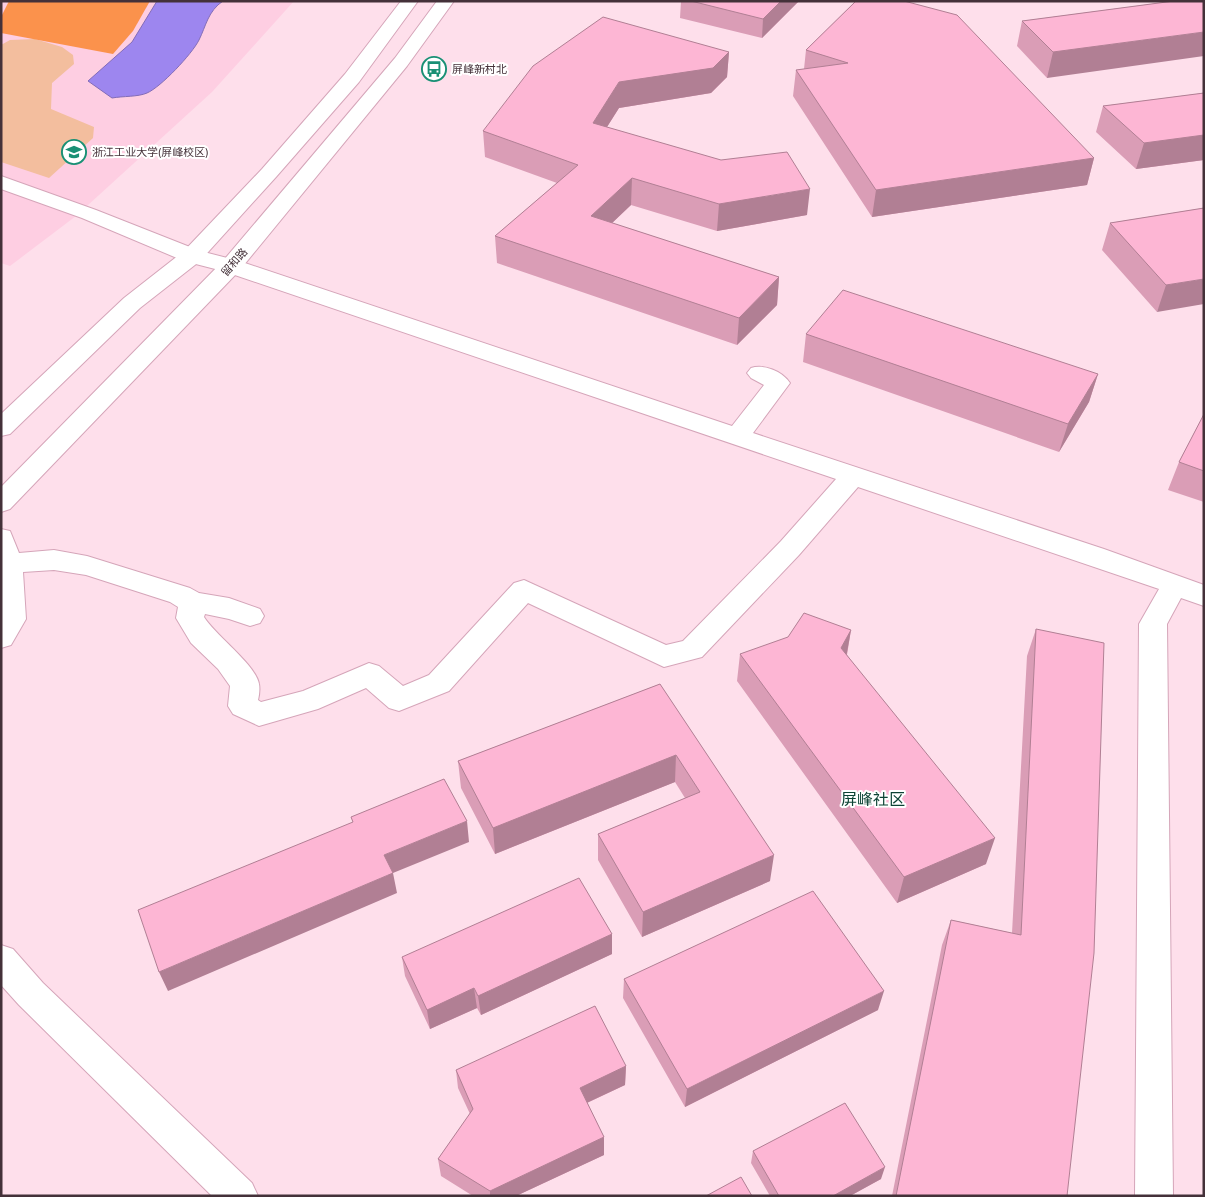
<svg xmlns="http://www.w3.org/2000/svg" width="1205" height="1197" font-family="'Public Sans','Noto Sans SC',sans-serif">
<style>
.built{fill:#fecee2}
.green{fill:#f3be9e}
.forest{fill:#fb924c}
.water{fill:#9d86ef;stroke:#826cb8}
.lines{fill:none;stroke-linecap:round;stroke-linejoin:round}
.minor-casing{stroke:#d5a5b9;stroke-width:2}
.major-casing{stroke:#d5a5b9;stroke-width:2}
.minor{fill:#fff;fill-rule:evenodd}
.major{fill:#fff;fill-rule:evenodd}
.wall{fill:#da9db6}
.shaded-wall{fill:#b17f94}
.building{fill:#fdb6d4;stroke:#b17f94}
.labels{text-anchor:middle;stroke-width:4;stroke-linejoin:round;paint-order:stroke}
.far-poi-label{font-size:11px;fill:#443139;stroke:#fff;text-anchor:start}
.far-street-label{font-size:11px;fill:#443139;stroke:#fff}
.quarter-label{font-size:16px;fill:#0d4335;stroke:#fff}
</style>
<rect width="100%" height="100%" fill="#fedfeb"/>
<path class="built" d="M1,1H294L212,92L76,216L10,266L1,263Z"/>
<path class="green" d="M35,39L62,47L73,55L74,64L52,83L51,109L94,127L93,138L49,178L1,162V45L10,40Z"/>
<path class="forest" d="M9,1H150L133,31L113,54L1,33V17Z"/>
<path class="water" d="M157,1H223C208,11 206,26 199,40C192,54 161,87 147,93C138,97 123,96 112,98L88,81L132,42Z"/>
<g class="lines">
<defs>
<path id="minor" d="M1,176L96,210L200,251L239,261L732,426L764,385L751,378L747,373L751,368C764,364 782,371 790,383L753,433L1104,549L1204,585V606L1181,598L1167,624L1173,1196H1135L1139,624L1159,589L858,487L799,555L702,657L664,667L528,603L449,691L399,711L389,708L366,688L318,709L259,726L233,714L228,706L230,686L218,669L191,643L176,618L178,607L170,602L86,575L54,570L23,572L26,619L11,645L1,648V529L10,531L19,553L54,550L87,556L190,588L199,593L229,598L260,609L264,616L260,623L250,626L229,619L205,614L204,617C216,636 256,665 259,684C260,689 259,696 258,700L261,702L303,691L369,663L379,666L403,686L429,675L514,583L524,580L666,645L683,641L781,541L836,479L223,271L184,261L82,218L1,189Z
M1,945L13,949L43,983L252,1183L258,1196H212L19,1005L1,985Z"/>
<path id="major" d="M401,1H418L359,82L276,177L200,261L140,308L10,434L1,436V414L124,298L184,251L262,169L345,74Z
M437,1H454L407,66L239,271L10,509L1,512V487L223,261L395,58Z"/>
</defs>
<use href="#minor" class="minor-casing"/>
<use href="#major" class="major-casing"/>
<use href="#minor" class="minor"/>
<use href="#major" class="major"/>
</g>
<path class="wall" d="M681,1H799L762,38L680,18Z
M856,1L1094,158L1087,185L872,217L793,96L796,70L804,69L806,50Z
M1174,1L1047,78L1017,46L1022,21Z
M729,52L727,77L711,93L619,108L607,127L807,215L717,231L631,205L612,223L779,277L777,305L737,345L497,263L495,236L557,183L485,157L483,131Z
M1204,93V160L1136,169L1096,132L1103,106Z
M1204,208L1157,312L1102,250L1110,223Z
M806,334L1098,374L1089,402L1059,452L803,362Z
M1204,414V502L1168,490L1179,462Z
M1036,629L1067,1196H892L942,945L951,920L1012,933L1027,656Z
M851,630L847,655L986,864L897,903L737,681L740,654Z
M660,684L770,881L642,937L598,860V834L685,798L675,782L495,854L461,788L458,761Z
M612,934V954L481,1015L477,1008L430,1029L405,976L402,957Z
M624,979L878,1010L685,1107L623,998Z
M626,1066L625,1085L587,1103L604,1137V1155L516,1196H473L441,1176L438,1159L470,1114L458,1088L456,1070Z
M753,1151L881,1179L850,1196H770L751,1163Z"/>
<path class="shaded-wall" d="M781,1H799L762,38L763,19Z
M1204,32V56L1047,78L1053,52Z
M729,52L727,77L711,93L619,108L593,149V123L619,82Z
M1204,135V160L1136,169L1144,143Z
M1094,158L1087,185L872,217L876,190Z
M632,178L631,205L591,243V216Z
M810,189L807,215L717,231L719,204Z
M779,277L777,305L737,345L739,318Z
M1204,279V304L1157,312L1166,285Z
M1098,374L1089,402L1059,452L1068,424Z
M851,630L846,658L841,648Z
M676,755L675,782L495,854L493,828Z
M467,821L469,842L388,875L384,855Z
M995,838L986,864L897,903L904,877Z
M774,855L770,881L642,937L643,912Z
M393,873L397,893L168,991L159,972Z
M612,934V954L481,1015L478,996Z
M474,988L477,1008L430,1029L427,1010Z
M884,991L878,1010L685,1107L687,1089Z
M626,1066L625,1085L580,1106V1088Z
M604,1137V1155L516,1196H490V1191Z
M885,1167L881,1179L850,1196H833Z"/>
<path class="building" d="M691,1H781L763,19Z
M856,1H904L957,15L1094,158L876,190L796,70L848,63L806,50Z
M1174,1H1204V32L1053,52L1022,21Z
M603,17L729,52L713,68L619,82L593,123L721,160L787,152L810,189L719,204L632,178L591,216L779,277L739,318L495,236L578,165L483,131L533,66Z
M1204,93V135L1144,143L1103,106Z
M1204,208V279L1166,285L1110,223Z
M843,290L1098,374L1068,424L806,334Z
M1204,414V471L1179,462Z
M804,613L851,630L841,648L995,838L904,877L740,654L788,637Z
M1036,629L1104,643L1094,953L1067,1196H896L951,920L1021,935Z
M660,684L774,855L643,912L598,834L700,792L676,755L493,828L458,761Z
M444,779L467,821L384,855L393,873L159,972L138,910L353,822L351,817Z
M579,878L612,934L478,996L474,988L427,1010L402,957Z
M813,891L884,991L687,1089L624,979Z
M595,1006L626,1066L580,1088L604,1137L490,1191L438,1159L473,1109L456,1070Z
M845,1103L885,1167L833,1196H779L753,1151Z
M741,1177L752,1196H706Z"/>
<defs>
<symbol id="bus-ring" viewBox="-11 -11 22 22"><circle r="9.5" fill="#fff" stroke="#199075" stroke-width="1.5"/><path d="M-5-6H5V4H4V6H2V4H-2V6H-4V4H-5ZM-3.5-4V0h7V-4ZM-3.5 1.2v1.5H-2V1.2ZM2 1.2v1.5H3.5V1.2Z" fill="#199075"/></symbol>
<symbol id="university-ring" viewBox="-11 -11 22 22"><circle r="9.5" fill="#fff" stroke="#199075" stroke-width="1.5"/><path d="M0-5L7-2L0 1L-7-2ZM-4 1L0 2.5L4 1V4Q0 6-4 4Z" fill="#199075"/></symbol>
</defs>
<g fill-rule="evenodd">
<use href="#bus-ring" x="420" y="55" width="28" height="28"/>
<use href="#university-ring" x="60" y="138" width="28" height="28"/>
</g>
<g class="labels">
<g class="far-poi-label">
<text x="452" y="73">屏峰新村北</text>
<text x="92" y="156">浙江工业大学(屏峰校区)</text>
</g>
<g class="far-street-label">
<text transform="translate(234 262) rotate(-49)" y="4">留和路</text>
</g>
<g class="quarter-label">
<text x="873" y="805">屏峰社区</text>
</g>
</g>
<rect width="1205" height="1197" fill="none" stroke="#443139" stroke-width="5"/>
</svg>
